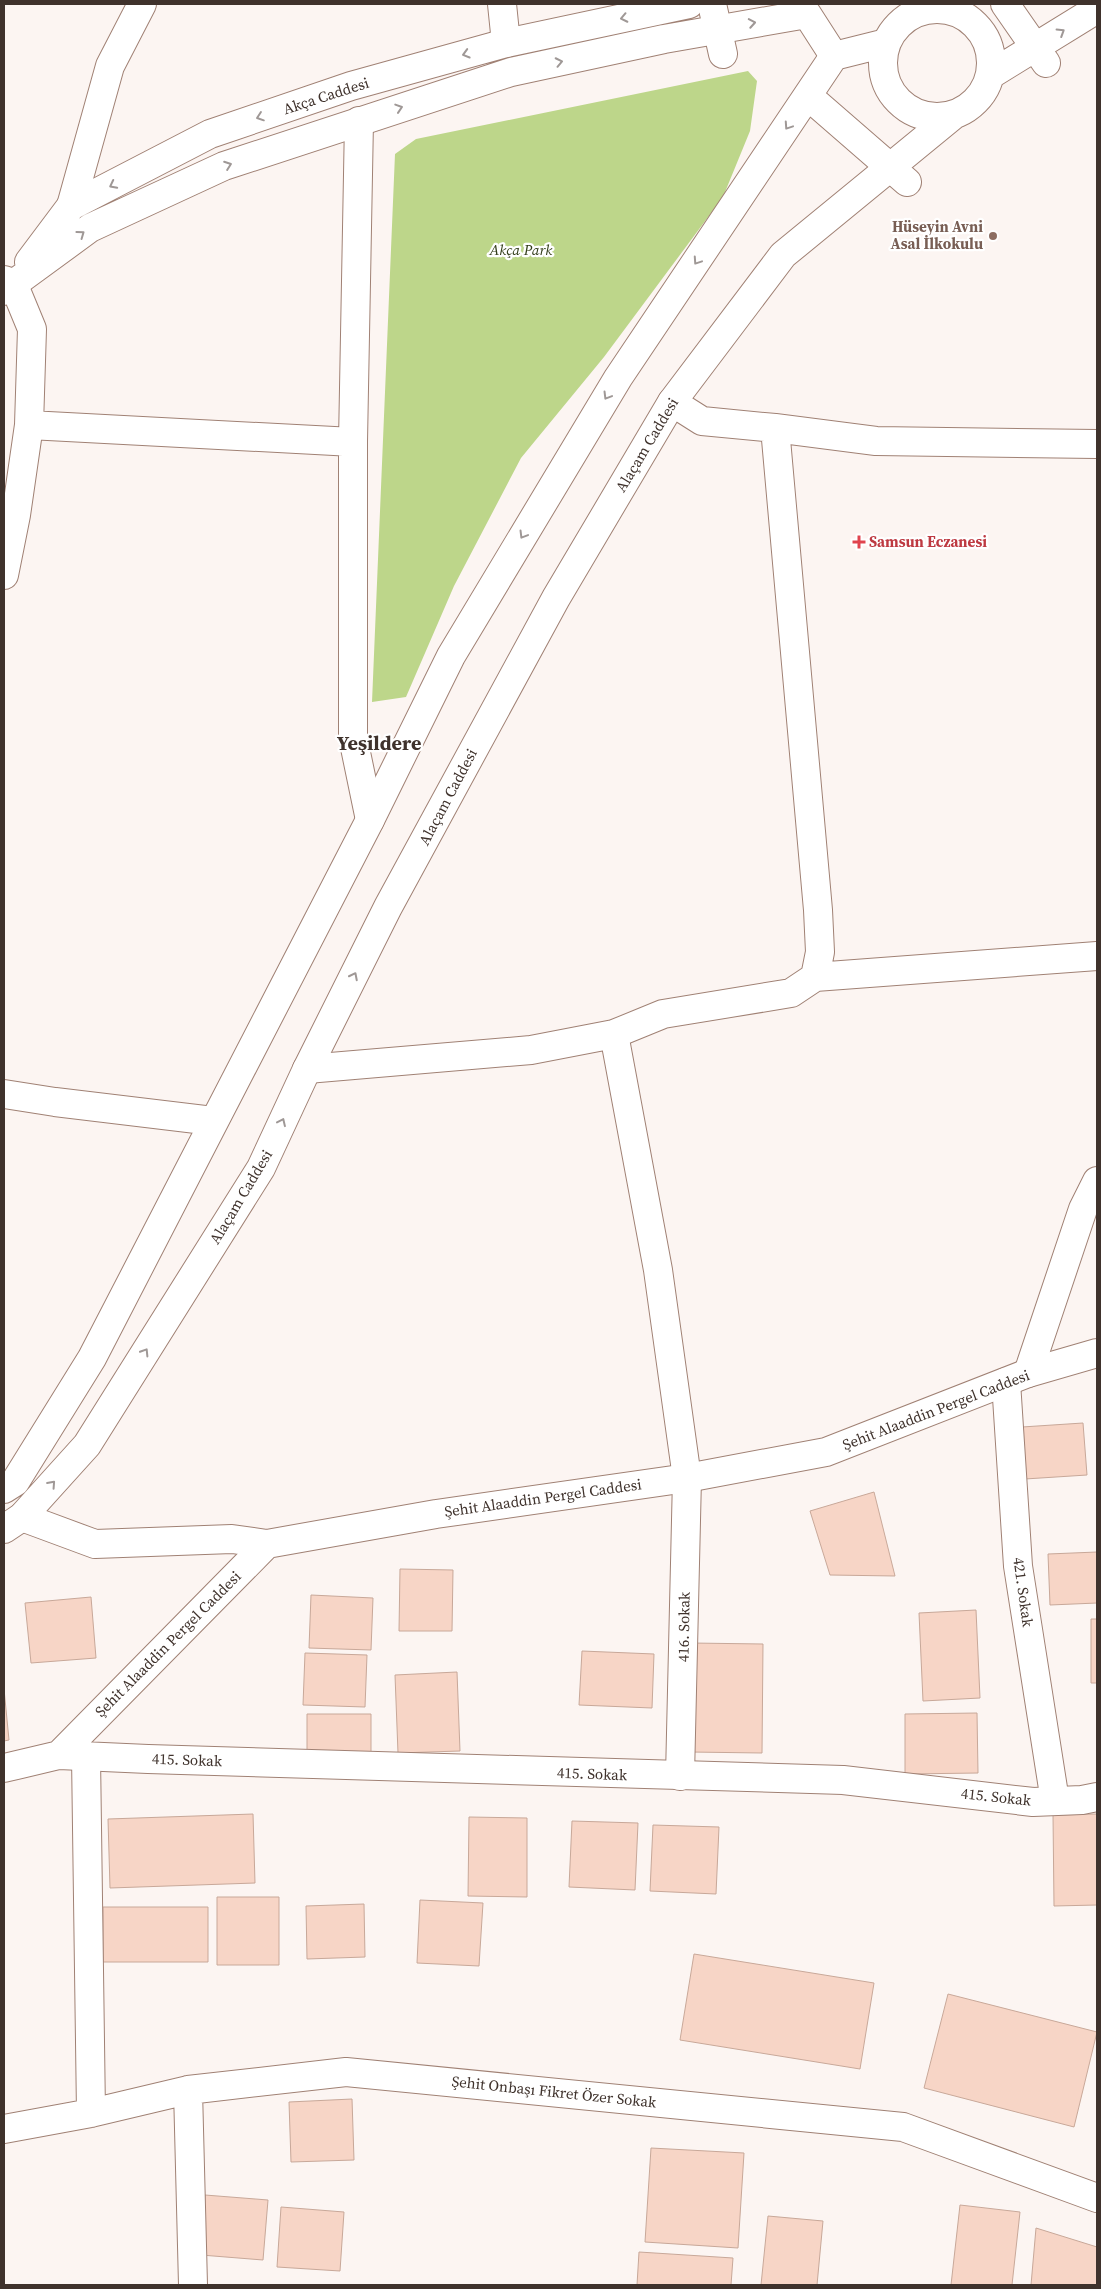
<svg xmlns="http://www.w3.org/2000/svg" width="1101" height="2289" font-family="'Source Serif 4',serif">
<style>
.green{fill:#bdd68a}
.building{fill:#f7d5c6;stroke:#c8a899}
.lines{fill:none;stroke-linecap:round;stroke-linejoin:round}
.pedestrian-casing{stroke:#a08174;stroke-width:30}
.minor-casing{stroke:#a08174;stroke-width:30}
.tertiary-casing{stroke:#a08174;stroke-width:30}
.secondary-casing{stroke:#a08174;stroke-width:30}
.pedestrian{stroke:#fff;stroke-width:28}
.minor{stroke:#fff;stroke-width:28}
.tertiary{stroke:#fff;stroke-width:28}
.secondary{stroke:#fff;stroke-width:28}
.oneway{stroke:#9f9896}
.education-dot{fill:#8d6e63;stroke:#fff;stroke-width:2}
.health-dot{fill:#e0444e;stroke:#fff;stroke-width:2}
.labels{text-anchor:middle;stroke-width:4.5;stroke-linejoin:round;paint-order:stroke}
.street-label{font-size:15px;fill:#3f322c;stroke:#fff}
.education-label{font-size:15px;font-weight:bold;fill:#785e54;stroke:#fff;text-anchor:end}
.park-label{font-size:15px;font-style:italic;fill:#323d19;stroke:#fff}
.health-label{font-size:15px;font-weight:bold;fill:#be3a42;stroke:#fff;text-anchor:start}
.district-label{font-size:20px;font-weight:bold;fill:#3f322c;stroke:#fff}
</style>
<rect width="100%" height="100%" fill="#fcf5f2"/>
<path class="green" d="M748,71L757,81L750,131L723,197L604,357L521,458L454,586L406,697L372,702L395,154L416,139Z"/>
<path class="building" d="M1083,1423L1087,1475L1025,1479L1022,1427Z
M874,1492L895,1576L830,1575L810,1511Z
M1097,1552V1603L1050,1605L1048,1554Z
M400,1569L453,1570L452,1631H399Z
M311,1595L373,1598L371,1650L309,1648Z
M91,1597L96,1658L31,1663L25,1603Z
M976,1610L980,1698L923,1701L919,1613Z
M1091,1619H1097V1683H1091Z
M691,1643L763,1644L762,1753L690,1752Z
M582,1651L654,1654L652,1708L579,1705Z
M305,1653L367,1655L365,1707L303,1705Z
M457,1672L460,1751L398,1753L395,1675Z
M4,1689L9,1740L4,1741Z
M977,1713L978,1773L905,1774V1714Z
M307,1714H371V1754H307Z
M253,1814L255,1883L110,1888L108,1819Z
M1097,1814V1905L1054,1906L1053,1815Z
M469,1817L527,1818V1897L468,1896Z
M572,1821L638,1823L635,1890L569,1887Z
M653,1825L719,1827L716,1894L650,1891Z
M217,1897H279V1965H217Z
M420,1900L483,1903L479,1966L417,1963Z
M364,1904L365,1957L307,1959L306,1906Z
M103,1907H208V1962H103Z
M694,1954L874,1983L860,2069L680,2040Z
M948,1994L1097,2032L1074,2127L924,2088Z
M352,2099L354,2160L291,2162L289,2102Z
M651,2148L744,2153L738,2248L645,2242Z
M205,2195L268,2200L263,2260L201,2255Z
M960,2205L1020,2212L1012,2285H951Z
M281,2207L344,2212L340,2271L277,2267Z
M768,2216L823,2221L817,2285H761Z
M1036,2228L1097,2247V2285H1031Z
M639,2252L733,2258L731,2285H637Z"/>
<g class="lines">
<defs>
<path id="pedestrian" d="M712,4L723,54
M1005,4L1046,63
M808,96L907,182"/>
<path id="minor" d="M502,4L506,43
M359,121L353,442V738L370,820
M71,206L110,66L142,4
M4,280L13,283L32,329L29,425L16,515L4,575
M672,402L702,421L775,428L876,441L1097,444
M29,425L353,442
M815,977L1097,956
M307,1069L531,1050L614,1034
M4,1094L55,1102L213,1121
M1028,1373L1083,1209L1097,1181
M1006,1382L1018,1566L1055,1801
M86,1756L91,2113
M680,1776L687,1478L658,1270L614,1034L663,1014L791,993L815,977L820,952L818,910L775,428
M188,2090L193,2285
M4,2129L91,2113L188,2090L346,2072L903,2127L1097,2198"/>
<path id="tertiary" d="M29,262L71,206L210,134L351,86L506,43L689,4
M4,291L90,228L224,166L511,72L664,39L807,14L834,56
M22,1517L95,1544L232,1539L267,1544
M59,1755L267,1544L436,1514L687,1478L826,1452L1028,1373L1097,1353
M4,1768L59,1755L148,1759L843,1780L1033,1802L1082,1800L1097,1797"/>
<path id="secondary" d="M883 63a54 54 0 1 1 108 0a54 54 0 1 1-108 0Z
M990,75L1097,9
M4,1489L15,1482L92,1358L370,820L451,656L618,378L834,56L886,43
M4,1529L22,1517L87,1445L261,1168L307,1069L388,907L556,598L672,402L783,255L955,114"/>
</defs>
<use href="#pedestrian" class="pedestrian-casing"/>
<use href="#minor" class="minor-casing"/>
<use href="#tertiary" class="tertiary-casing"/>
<use href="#secondary" class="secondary-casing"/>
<use href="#pedestrian" class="pedestrian"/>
<use href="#minor" class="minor"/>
<use href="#tertiary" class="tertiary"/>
<use href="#secondary" class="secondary"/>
</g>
<defs><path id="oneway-chevron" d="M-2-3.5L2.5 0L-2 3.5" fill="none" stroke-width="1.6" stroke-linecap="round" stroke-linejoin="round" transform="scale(1.25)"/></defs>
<g class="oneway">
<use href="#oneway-chevron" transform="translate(624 18) rotate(168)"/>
<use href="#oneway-chevron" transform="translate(752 23) rotate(-10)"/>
<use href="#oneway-chevron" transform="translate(1061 32) rotate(-32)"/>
<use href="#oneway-chevron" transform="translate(466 54) rotate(164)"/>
<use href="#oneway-chevron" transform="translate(559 62) rotate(-12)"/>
<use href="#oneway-chevron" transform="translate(399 108) rotate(-18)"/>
<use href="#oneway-chevron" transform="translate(260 117) rotate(161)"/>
<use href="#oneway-chevron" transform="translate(788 126) rotate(124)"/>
<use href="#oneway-chevron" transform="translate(228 165) rotate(-20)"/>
<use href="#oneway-chevron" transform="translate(113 185) rotate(153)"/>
<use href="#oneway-chevron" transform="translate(81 234) rotate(-36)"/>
<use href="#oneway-chevron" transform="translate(697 261) rotate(124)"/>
<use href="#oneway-chevron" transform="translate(607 396) rotate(121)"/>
<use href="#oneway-chevron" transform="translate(523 535) rotate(121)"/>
<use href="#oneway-chevron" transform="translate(354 976) rotate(-63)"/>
<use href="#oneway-chevron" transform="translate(282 1122) rotate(-65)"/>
<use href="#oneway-chevron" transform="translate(145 1352) rotate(-58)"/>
<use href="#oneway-chevron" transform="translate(52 1484) rotate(-48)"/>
</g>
<circle class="education-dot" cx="993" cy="236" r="5"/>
<path class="health-dot" d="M856.5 534.5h5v5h5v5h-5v5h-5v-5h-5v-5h5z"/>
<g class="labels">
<g class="street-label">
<text transform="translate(326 96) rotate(-18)" y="5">Akça Caddesi</text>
<text transform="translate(647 445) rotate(-59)" y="5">Alaçam Caddesi</text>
<text transform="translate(448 797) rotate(-62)" y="5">Alaçam Caddesi</text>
<text transform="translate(241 1197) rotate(-59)" y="5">Alaçam Caddesi</text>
<text transform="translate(936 1410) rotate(-21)" y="5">Şehit Alaaddin Pergel Caddesi</text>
<text transform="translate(543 1498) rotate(-8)" y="5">Şehit Alaaddin Pergel Caddesi</text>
<text transform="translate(1023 1592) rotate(82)" y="5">421. Sokak</text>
<text transform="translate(684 1627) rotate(-89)" y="5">416. Sokak</text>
<text transform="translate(168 1644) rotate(-45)" y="5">Şehit Alaaddin Pergel Caddesi</text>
<text transform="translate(187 1760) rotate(2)" y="5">415. Sokak</text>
<text transform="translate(592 1774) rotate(2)" y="5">415. Sokak</text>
<text transform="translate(996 1797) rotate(6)" y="5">415. Sokak</text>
<text transform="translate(554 2092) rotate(6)" y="5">Şehit Onbaşı Fikret Özer Sokak</text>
</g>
<g class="education-label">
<text x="983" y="232">Hüseyin Avni<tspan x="983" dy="17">Asal İlkokulu</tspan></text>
</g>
<g class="park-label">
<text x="521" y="255">Akça Park</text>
</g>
<g class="health-label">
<text x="869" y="547">Samsun Eczanesi</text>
</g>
<g class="district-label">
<text x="379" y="750">Yeşildere</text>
</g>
</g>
<rect width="1101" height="2289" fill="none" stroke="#3f322c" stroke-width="10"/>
</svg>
